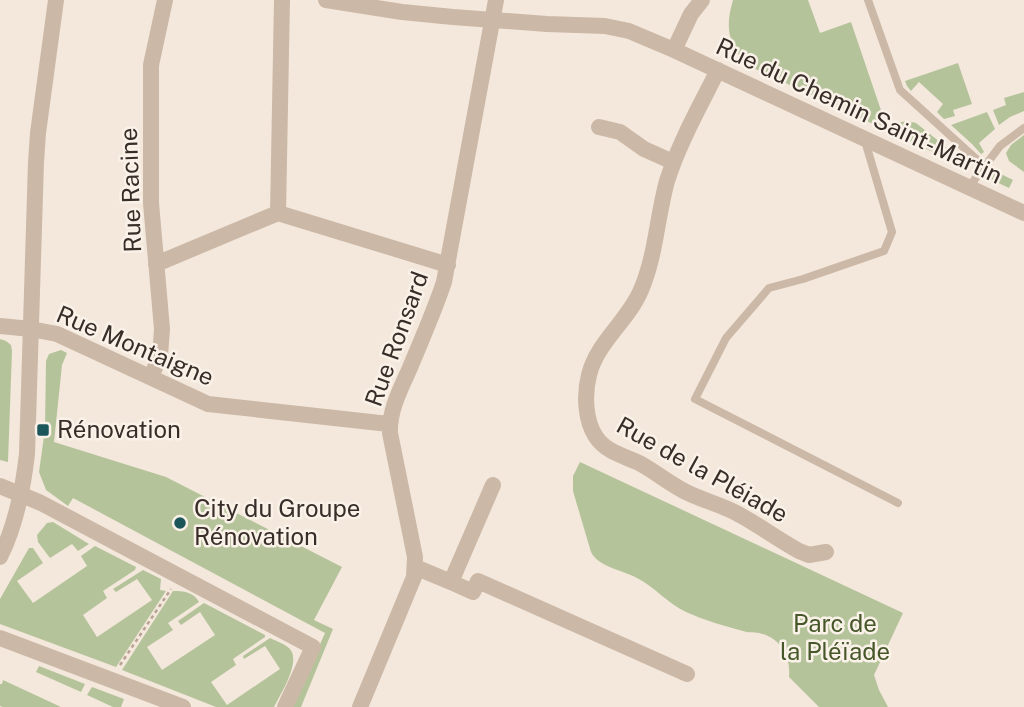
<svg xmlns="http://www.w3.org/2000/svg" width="1024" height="707" font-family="'Public Sans',sans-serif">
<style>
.green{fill:#b5c39b}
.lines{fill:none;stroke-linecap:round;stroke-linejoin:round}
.path{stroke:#b8a291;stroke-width:2.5;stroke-dasharray:3.5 3.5;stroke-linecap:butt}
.service{stroke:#ccb8a7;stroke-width:8}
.minor{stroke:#ccb8a7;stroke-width:16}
.poi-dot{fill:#1b565b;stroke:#faf2e8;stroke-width:2.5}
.labels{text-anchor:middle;stroke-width:5;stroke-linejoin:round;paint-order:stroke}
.street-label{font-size:24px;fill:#382d28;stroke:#faf2e8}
.poi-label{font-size:24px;fill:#382d28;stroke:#faf2e8;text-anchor:start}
.park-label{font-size:24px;fill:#46572a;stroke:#faf2e8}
</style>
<rect width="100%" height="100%" fill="#f3e8db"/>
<path class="green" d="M733,0H808L820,33L851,22L886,125L907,121L916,123L965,162L963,166L745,64C728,41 725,28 733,0Z
M958,63L972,104L953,110L955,116L944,119L937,112L943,104L919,82L911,91L907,86L905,81Z
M1024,92V111L1010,117L999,125L993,110L1006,105L1004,98Z
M987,112L995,129L979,143L984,152L981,154L972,144L951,125Z
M1024,135V172L1009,161L1006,153L1011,145Z
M991,171H995L1013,180L1009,188L990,179L989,175Z
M0,339L6,341L11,345L12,351L8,462L0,460Z
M61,350L67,353L62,365L54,442L166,477L342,567L314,620L333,629L301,707H292L325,633L73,498L68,506L46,490L39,472L45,429L46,361L49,354Z
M580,462L903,613L874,675L879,690L888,707H819L789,677C791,656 781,638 759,633C753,632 748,633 743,631C724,626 704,620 686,612C668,604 655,587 637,578C623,570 598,567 591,552L573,491V476Z
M53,522L89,544L78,551L72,544L50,558L38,542L37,535L47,523Z
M95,546L136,567L135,570L103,591L107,598L83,615L97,637L152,600L137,579L116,592L113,589L143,570L161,579L160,590L166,591L116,667L0,624V599L29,548H33L43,563L17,581L33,603L87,566L81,556Z
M173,591C183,591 194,592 199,602L168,623L173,630L147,647L162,670L215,635L200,612L181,625L178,621L204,603L265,635V637L233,659L236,665L211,682L227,705L280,669L265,646L244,659L243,656L270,638C276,641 285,644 290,649C301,662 281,693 274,707H216L122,670Z
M39,666L85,684L81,692L36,672Z
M3,680L61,707H3L0,706V684H2Z
M92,687L124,699L121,707H113L87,695Z"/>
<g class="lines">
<path class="path" d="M120,665L171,589"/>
<path class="service" d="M868,0L900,90L984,166
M865,141L892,232L884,251L803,279L769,288L726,338L695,399L898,503
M969,187L1000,146L1024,128"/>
<path class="minor" d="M326,0L402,12L453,17L547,24L605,26L629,31L674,50L1024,213
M674,50L691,14L702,0
M718,70C700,106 679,143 667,181C657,217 656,255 641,290C628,321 597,342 589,375C584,394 585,421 596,437C607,453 625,456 641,464C657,473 670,484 686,492C704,501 723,505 740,515C760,526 779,540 799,551L809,555L826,552
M599,127L620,132L644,149L673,162
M278,213L282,0
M156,264L278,213L448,265
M0,326L31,329L57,334L208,404L389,424
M151,377L160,356L162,329L151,203V65L165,0
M0,486L41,503L313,647L285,707
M0,557C16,525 23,489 27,454L36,162L38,133L56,0
M415,567L451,582L493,485
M451,582L473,592L478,581L687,674
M0,638L183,707
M360,707L414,577L415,557L390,433C389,411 400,390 409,370C421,341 434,312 444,282L496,0"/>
</g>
<g class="poi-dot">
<rect x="36" y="423" width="14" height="14" rx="3.5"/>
<circle cx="180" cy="523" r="7"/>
</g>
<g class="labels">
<g class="street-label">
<text transform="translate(859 111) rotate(25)" y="8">Rue du Chemin Saint-Martin</text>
<text transform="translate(131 190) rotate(-92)" y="8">Rue Racine</text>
<text transform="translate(397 339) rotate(-70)" y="8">Rue Ronsard</text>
<text transform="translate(135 346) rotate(23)" y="8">Rue Montaigne</text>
<text transform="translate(702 470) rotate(29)" y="8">Rue de la Pléiade</text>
</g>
<g class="poi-label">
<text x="57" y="438">Rénovation</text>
<text x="194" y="517">City du Groupe<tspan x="194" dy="28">Rénovation</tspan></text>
</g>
<g class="park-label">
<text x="835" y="632">Parc de<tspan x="835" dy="28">la Pléïade</tspan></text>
</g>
</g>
</svg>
